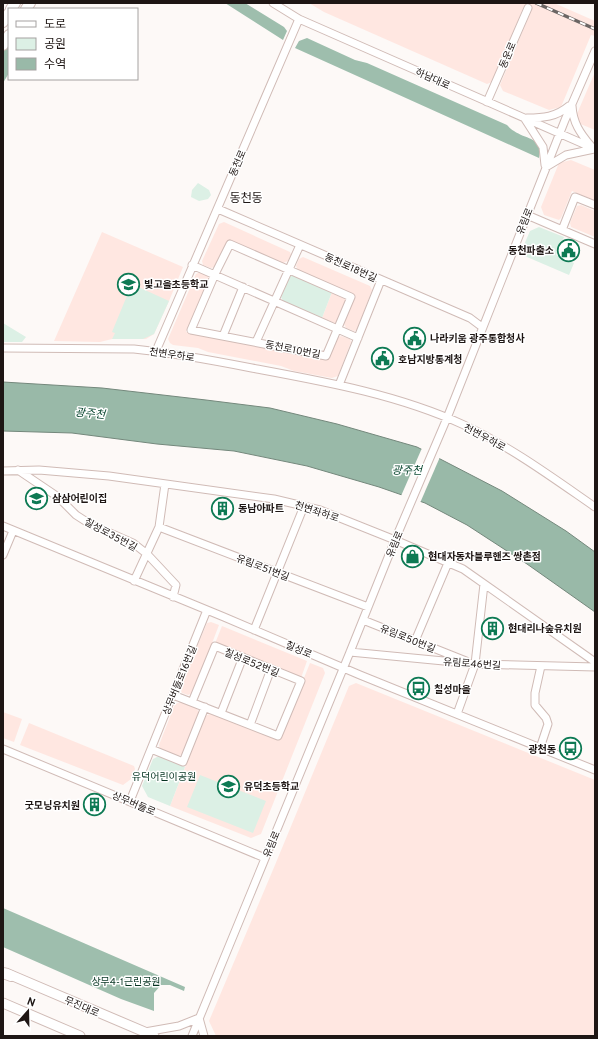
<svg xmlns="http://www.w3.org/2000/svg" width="598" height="1039" font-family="Overpass,'Noto Sans KR',sans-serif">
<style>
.built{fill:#ffe7e1}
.green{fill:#dcf0e5}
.forest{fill:#9ebead}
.water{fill:#99b9a8;stroke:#74887c}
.pier{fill:#fdf9f7}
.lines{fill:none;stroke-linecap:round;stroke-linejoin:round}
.minor-casing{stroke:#d0bbb6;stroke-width:9}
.major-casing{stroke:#d0bbb6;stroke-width:11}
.highway-casing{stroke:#d0bbb6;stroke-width:12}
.minor{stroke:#fff;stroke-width:7}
.major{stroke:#fff;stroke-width:9}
.highway{stroke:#fff;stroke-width:10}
.rail-casing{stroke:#6b6563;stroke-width:3.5}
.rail{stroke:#fff;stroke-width:2;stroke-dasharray:6;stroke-linecap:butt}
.labels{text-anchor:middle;stroke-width:3;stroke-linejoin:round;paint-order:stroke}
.street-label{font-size:10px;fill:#1e1614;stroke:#fff}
.poi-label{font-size:10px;font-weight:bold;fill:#1e1614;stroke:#fff;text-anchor:start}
.park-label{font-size:10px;fill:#053321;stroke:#fff}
.water-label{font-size:11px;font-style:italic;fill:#0c4932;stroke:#fff}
.quarter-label{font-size:12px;fill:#1e1614;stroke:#fff}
</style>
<rect width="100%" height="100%" fill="#fdf9f7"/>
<path class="built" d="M309,3H554L595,21V36L591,35L561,107L549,110L503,91L500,85L532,9L524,6L492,82L487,84L324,12Z
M595,72V130L578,123L576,116Z
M571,160L595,170V201L572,191L561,218L559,220L544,215L541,207L559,163Z
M581,205L595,211V237L571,227L570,223L577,206Z
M224,222L290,252L291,255L288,261L283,263L228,240L215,267L211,268L203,265L202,261L219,224Z
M102,232L183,267L169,301L154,334L146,339H112L100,342L54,341Z
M303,257L370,286L372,290L357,330L354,331L346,328L344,324L355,295L299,272L296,266L299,259Z
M200,272L207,275L209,279L186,332L328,359L338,337L341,336L350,339L351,342L338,376L332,378L294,371L281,366L208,352L198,348L173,345L170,343L168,339L196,274Z
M332,292L345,298L346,302L338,322L335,323L322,318Z
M211,622L219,625L193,693L188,695L182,693L180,688L207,623Z
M222,626L307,661L301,678L216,645V641Z
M310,663L323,668L325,673L261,834L251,838L170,806L205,716L212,713L279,740Z
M356,683L595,780V1036H216L209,1021L275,865L349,686Z
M181,702L197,708L199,714L183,754L178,756L160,749L159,745L175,704Z
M3,712L22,719L14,742L3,738Z
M29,723L134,766L135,769L131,779L123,785L20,745Z"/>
<path class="green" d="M198,183L209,190L211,195L208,199L199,201L191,197L192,190Z
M539,227L564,237L556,255L574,263L569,275L520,254L530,231Z
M293,275L332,292L322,318L283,301L281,297L290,276Z
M134,285L169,301L154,334L143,339H112L115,333L112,332L131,286Z
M3,323L26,337L22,342H3Z
M159,756L185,767L170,806L148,797L142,786L153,759Z
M200,775L266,801L253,833L187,807Z"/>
<path class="forest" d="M225,3H245L284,27L287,31L283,40Z
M307,38L355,60L367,63L507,125C509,127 511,130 514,131C527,140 543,137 539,158L295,48L299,41Z
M9,42V73L3,83V51Z
M3,908L185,987L184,991L170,985H161L154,993V1011L121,999L3,947Z"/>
<path class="water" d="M3,382L102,388L206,400L270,408L337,424L417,447L502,491L566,531L595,552V612L527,564L467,525L425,503L379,487L307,466L234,451L157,444L72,433L3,431Z"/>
<path class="pier" d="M422,448L440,457L420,503L401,496Z"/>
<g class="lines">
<defs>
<path id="minor" d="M273,3L299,19L595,149
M487,102L528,8
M572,106C573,123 580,133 591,146
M527,118C543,118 556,117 569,106
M525,119L543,147L545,165
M546,167L566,155L594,149
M218,209L470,318L482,327
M527,215L595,244
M562,230L575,197L595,205
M230,244L351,297L326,356L191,330L215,274Z
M192,265L358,338
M223,336L243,287
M256,342L300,245
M3,348L134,349C176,353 216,361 257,369C327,382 399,395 464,425C511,447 553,478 595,507
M156,351L299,19
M339,385L381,280
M18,470L58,497L76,515L90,524L133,543L147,554L176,585L173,597
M3,471L39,470L109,476L274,499L320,510L395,540L463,569L595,662
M3,526L224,617L360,675L595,770
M159,527L368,607
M3,555L13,531
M134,581L159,527L165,484
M363,620L466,661
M254,630L304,506
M415,641L448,563
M350,652L475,664L595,667
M173,695L278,736L301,681L215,646L192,702
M221,713L243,657
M457,714L475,664L484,584
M250,725L271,669
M540,748L548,724L546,718L535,705V693L541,666
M3,749L265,858
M151,749L183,762L205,707
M130,801L207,610
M199,1018L204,1036
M145,1032L179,1026L199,1018
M192,1036L350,652L395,540L447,418L565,120L595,51"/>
<path id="major" d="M6,973L154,1036
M3,1003L80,1036"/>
<path id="highway" d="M11,9L15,3
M26,9L30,3
M3,22L9,13
M3,45L9,35
M3,973L11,976"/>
</defs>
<use href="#minor" class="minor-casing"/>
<use href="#major" class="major-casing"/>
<use href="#highway" class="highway-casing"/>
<use href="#minor" class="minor"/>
<use href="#major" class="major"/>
<use href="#highway" class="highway"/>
<defs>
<path id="rail" d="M536,3L595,29"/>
</defs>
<use href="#rail" class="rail-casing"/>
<use href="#rail" class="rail"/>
</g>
<defs>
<symbol id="civic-ring" viewBox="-11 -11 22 22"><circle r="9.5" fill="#fff" stroke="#0e7a54" stroke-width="1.5"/><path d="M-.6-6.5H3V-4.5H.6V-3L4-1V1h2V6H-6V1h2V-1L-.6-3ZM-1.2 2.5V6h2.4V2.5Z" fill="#0e7a54"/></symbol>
<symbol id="school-ring" viewBox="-11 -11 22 22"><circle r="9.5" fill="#fff" stroke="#0e7a54" stroke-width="1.5"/><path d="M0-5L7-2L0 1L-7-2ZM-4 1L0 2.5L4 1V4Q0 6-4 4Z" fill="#0e7a54"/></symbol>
<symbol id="building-ring" viewBox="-11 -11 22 22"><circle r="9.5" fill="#fff" stroke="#0e7a54" stroke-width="1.5"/><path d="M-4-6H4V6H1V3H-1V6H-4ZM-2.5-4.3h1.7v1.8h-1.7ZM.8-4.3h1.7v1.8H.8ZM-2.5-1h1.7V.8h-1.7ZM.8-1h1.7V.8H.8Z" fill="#0e7a54"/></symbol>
<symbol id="shop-ring" viewBox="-11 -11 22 22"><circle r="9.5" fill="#fff" stroke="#0e7a54" stroke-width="1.5"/><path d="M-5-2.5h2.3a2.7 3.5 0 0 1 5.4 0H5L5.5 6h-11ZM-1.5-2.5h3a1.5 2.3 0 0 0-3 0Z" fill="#0e7a54"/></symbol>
<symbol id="bus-ring" viewBox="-11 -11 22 22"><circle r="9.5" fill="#fff" stroke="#0e7a54" stroke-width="1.5"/><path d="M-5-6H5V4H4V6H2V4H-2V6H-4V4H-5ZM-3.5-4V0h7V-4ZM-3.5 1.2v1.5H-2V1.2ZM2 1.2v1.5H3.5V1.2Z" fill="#0e7a54"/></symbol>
</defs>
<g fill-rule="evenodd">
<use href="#civic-ring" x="556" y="238" width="25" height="25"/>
<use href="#school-ring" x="116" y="272" width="25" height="25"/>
<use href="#civic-ring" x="402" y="326" width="25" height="25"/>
<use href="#civic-ring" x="370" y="346" width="25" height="25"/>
<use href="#school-ring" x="24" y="486" width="25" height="25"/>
<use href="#building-ring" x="210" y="496" width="25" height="25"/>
<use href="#shop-ring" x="400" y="544" width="25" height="25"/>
<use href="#building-ring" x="480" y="616" width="25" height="25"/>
<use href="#bus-ring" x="406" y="676" width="25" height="25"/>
<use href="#bus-ring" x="558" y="736" width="25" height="25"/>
<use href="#school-ring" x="216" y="774" width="25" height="25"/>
<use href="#building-ring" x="82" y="792" width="25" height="25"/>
</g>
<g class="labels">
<g class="street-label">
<text transform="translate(507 55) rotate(-67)" y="4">동운로</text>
<text transform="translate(433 78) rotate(24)" y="4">하남대로</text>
<text transform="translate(237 163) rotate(-67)" y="4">동천로</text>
<text transform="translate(524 221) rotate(-68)" y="4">유림로</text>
<text transform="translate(351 267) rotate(24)" y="4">동천로18번길</text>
<text transform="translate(293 349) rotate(11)" y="4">동천로10번길</text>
<text transform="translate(172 354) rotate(8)" y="4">천변우하로</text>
<text transform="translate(485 437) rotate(28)" y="4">천변우하로</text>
<text transform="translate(317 511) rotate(18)" y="4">천변좌하로</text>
<text transform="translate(111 534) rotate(28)" y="4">칠성로35번길</text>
<text transform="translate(394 544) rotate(-67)" y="4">유림로</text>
<text transform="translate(263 567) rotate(21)" y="4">유림로51번길</text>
<text transform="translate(408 638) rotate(22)" y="4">유림로50번길</text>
<text transform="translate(299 649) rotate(23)" y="4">칠성로</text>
<text transform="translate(252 662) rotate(22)" y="4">칠성로52번길</text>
<text transform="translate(472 663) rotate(4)" y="4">유림로46번길</text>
<text transform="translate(179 680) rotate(-68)" y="4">상무버들로16번길</text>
<text transform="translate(134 803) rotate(23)" y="4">상무버들로</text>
<text transform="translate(271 844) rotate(-67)" y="4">유림로</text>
<text transform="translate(82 1006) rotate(23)" y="4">무진대로</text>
</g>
<g class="poi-label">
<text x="554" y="254" text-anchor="end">동천파출소</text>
<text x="144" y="288">빛고을초등학교</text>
<text x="430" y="342">나라키움 광주통합청사</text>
<text x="398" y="363">호남지방통계청</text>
<text x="52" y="502">삼삼어린이집</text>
<text x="238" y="512">동남아파트</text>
<text x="428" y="560">현대자동차블루핸즈 쌍촌점</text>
<text x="508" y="632">현대리나숲유치원</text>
<text x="434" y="693">칠성마을</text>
<text x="556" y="753" text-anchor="end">광천동</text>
<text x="244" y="790">유덕초등학교</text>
<text x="80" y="809" text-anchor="end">굿모닝유치원</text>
</g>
<g class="park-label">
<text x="164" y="780">유덕어린이공원</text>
<text x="126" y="985">상무4-1근린공원</text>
</g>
<g class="water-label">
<text transform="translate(90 413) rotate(5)" y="4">광주천</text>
<text x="407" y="474">광주천</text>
</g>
<g class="quarter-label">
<text x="246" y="202">동천동</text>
</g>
</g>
<rect width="598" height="1039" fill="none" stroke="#1e1614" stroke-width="8"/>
<rect x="8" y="8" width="130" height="72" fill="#ffffff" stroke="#a5a2a1"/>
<rect x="16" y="21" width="20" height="6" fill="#ffffff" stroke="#a5a2a1"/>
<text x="44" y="28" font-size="12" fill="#1e1614">도로</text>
<rect x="16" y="38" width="20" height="12" fill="#dcf0e5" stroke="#a5a2a1"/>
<text x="44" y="48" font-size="12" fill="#1e1614">공원</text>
<rect x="16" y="58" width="20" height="12" fill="#99b9a8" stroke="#a5a2a1"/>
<text x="44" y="68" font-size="12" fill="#1e1614">수역</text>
<g transform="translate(28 1011) rotate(20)" stroke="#ffffff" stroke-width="3" paint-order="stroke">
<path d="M0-3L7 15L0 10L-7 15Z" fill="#1e1614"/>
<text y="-6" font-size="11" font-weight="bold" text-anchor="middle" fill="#1e1614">N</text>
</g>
</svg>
